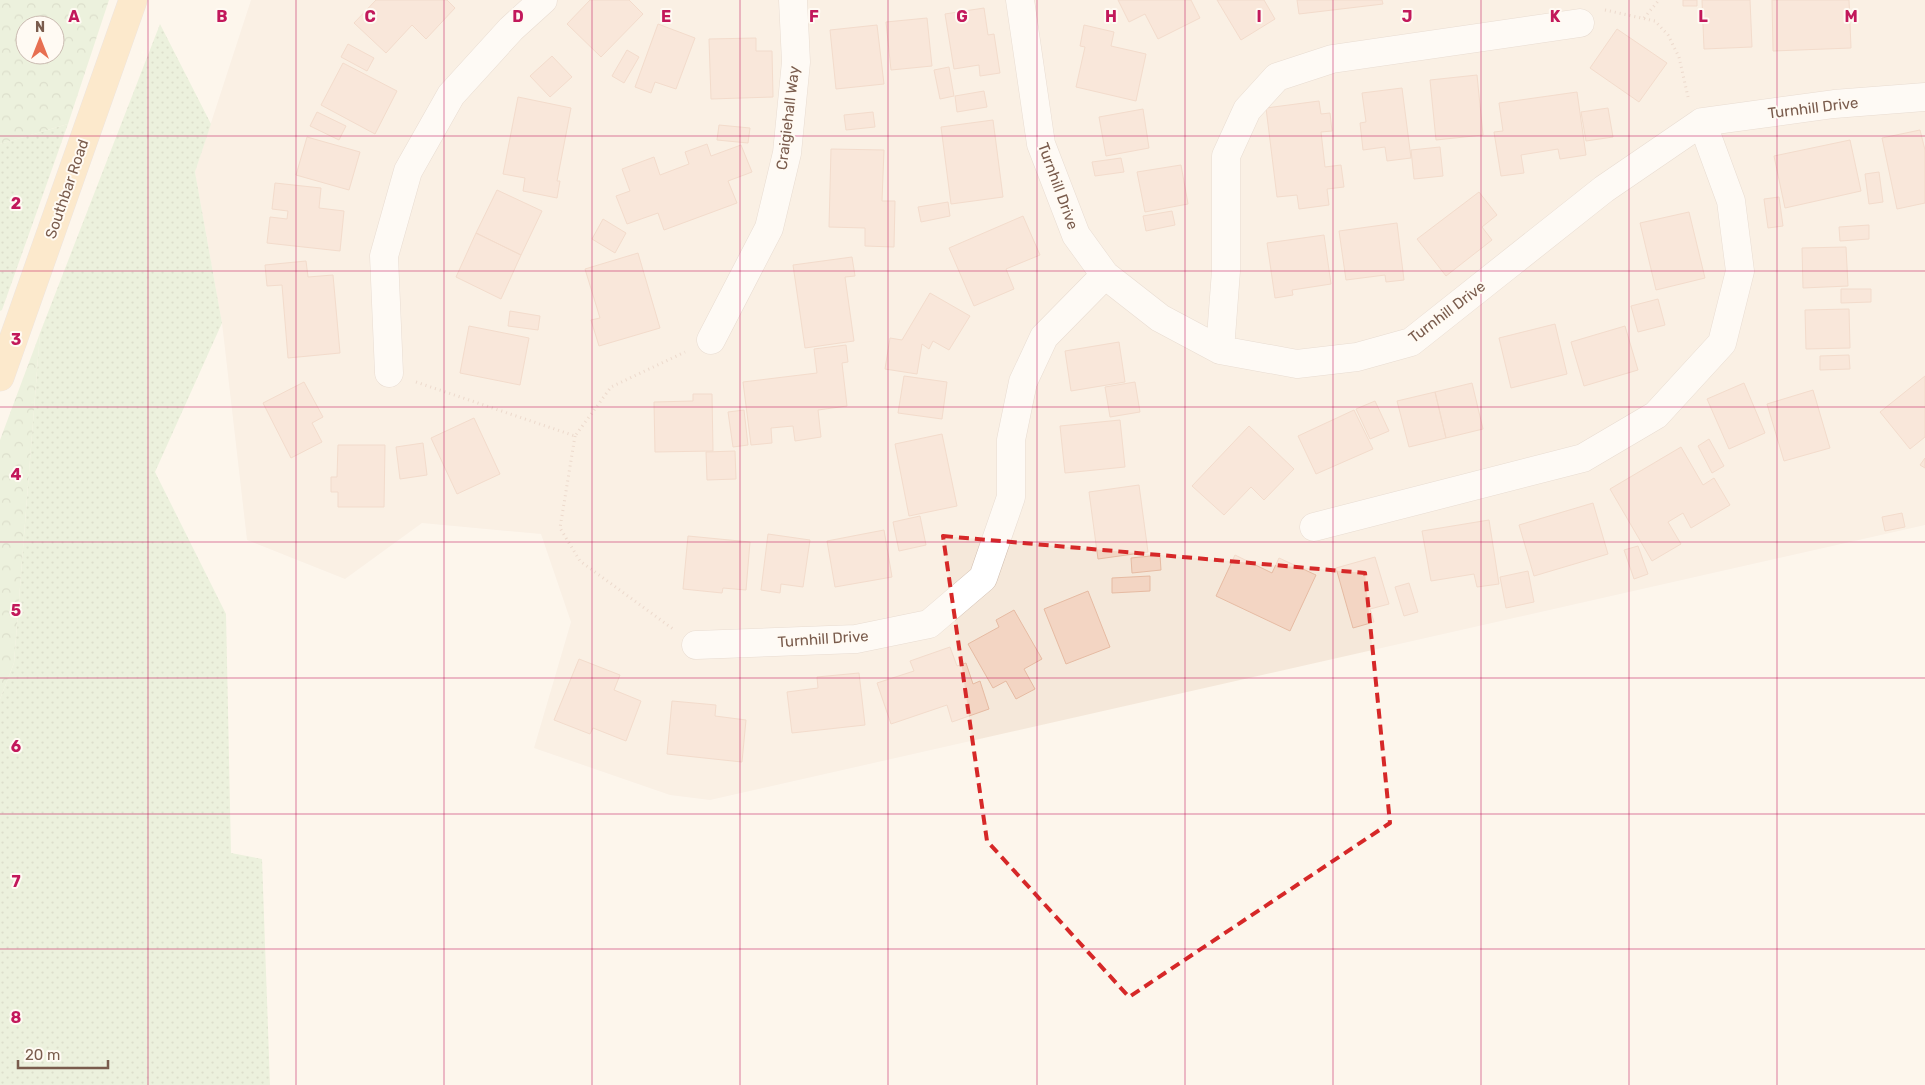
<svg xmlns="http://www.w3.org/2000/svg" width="1925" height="1085" font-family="Rubik,sans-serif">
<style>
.residential{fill:#f5e8da}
.grass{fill:url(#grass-dots)}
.forest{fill:url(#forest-crowns);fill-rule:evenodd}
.building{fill:#f3d5c3;stroke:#e6bba3}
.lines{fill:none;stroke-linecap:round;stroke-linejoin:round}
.minor-casing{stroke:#d1beb0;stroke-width:29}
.major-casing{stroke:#dad1cd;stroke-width:29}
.path{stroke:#d9b8a5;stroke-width:3;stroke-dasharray:1 4;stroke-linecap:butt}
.minor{stroke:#fff;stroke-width:28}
.major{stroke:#fbd9a5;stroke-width:28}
.marked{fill:none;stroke:#d62828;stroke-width:4;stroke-dasharray:10 6;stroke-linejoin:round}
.grid{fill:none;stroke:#c2185b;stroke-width:1;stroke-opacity:0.55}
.labels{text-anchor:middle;stroke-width:4;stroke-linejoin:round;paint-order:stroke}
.street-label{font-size:15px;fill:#7a5c4d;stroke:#fffaf3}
.grid-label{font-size:16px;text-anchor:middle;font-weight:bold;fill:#c2185b;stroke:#fffaf3;stroke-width:4;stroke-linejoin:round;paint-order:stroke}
</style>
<defs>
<pattern id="grass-dots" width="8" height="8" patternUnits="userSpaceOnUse" patternTransform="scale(1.25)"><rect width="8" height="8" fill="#d8ecc9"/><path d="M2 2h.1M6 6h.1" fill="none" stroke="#b4c2a5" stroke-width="1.8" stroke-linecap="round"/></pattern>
<pattern id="forest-crowns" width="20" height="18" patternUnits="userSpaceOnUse" patternTransform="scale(1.25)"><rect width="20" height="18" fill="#d8ecc9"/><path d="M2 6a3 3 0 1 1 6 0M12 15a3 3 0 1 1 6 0" fill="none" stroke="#b4c2a5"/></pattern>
</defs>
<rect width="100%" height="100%" fill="#fdf6ec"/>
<path class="residential" d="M251,0H1925V525L710,800L670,795L534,748L571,622L541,534L422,523L345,579L247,540L222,323L195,172Z"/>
<path class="grass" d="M160,24L211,124L195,172L222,323L155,472L226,614L231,853L262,859L270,1085H0V699L14,663L40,333Z
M68,124L2,310L0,311V144Z"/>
<path class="forest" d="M0,0H109L68,124L0,144ZM25,25H55V55H25Z
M40,333L14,663L0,699V440Z"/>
<path class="building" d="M376,0H447L455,8L426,39L412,25L386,53L354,23Z
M590,0H629L643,14L601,57L567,24Z
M1118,0H1191L1200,18L1158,39L1145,14L1129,22Z
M1217,0H1264L1275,19L1241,40Z
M1297,0H1382L1383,4L1299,14Z
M1683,0H1697V6H1683Z
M1702,0H1750L1752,47L1704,49Z
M1772,0H1849L1851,48L1773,51Z
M984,8L988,35L994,34L1000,73L980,76L979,65L954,69L945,14Z
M927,18L932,66L891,70L886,22Z
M658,24L695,38L676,89L655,82L651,93L635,87Z
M877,25L884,84L836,89L830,30Z
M1084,25L1114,32L1111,46L1146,54L1136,101L1076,87L1085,47L1080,46Z
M1617,29L1667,63L1639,102L1590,68Z
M756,38V51H772L773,97L711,99L709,39Z
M348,44L374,58L367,71L341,57Z
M627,50L639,57L624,83L612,76Z
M552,56L572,77L550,97L530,76Z
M343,63L397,91L375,134L321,105Z
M949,67L954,96L940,99L934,70Z
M1477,75L1483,135L1436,140L1430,80Z
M1402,88L1411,158L1387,161L1385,147L1363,150L1360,123L1366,122L1362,93Z
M984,91L987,107L957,112L955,96Z
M1577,92L1586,155L1560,159L1558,149L1521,155L1524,173L1501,176L1494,132L1503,131L1499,103Z
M518,97L571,108L557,181H560L557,198L523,191L525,178L503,174Z
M1319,101L1321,114L1330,113L1332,131L1321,132L1325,167L1341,165L1344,187L1327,189L1329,205L1299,209L1297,195L1277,197L1266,108Z
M1608,108L1613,137L1586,141L1581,112Z
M1143,109L1149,148L1106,156L1099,117Z
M317,112L346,126L339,140L310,126Z
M873,112L875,127L846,130L844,115Z
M993,120L1003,197L951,204L941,127Z
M719,125L750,128L748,143L717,140Z
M1920,130L1925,150V203L1897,209L1882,138Z
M307,137L360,152L349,190L296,175Z
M1850,140L1861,191L1785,208L1774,156Z
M707,144L711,156L741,145L752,172L728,181L737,203L664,230L658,213L627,224L616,196L630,191L622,169L654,157L660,175L689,164L685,152Z
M1440,147L1443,176L1414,179L1411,150Z
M831,149L884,150L882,201H895L894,247L865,246V228L829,227Z
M1121,158L1124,172L1095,176L1092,162Z
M1181,165L1188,204L1145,212L1137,172Z
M1879,172L1883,202L1869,204L1865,174Z
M275,183L321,188L319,208L344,211L340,251L267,243L270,217L287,219L288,211L272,209Z
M497,190L542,211L521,255L476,233Z
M1479,192L1497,215L1482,227L1492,240L1446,276L1417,239Z
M1779,197L1783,226L1768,228L1764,199Z
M948,202L950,216L921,222L918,207Z
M1172,211L1175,225L1146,231L1143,216Z
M1689,212L1705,278L1656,290L1640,223Z
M1023,216L1040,255L1006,269L1014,289L974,306L949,248Z
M603,219L626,233L615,253L592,239Z
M1397,223L1404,280L1386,282L1385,275L1346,280L1339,231Z
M1869,225V239L1840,241L1839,227Z
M476,233L521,255L501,299L456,277Z
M1324,235L1331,284L1292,290L1293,295L1275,298L1267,243Z
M1846,247L1848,286L1803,288L1802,248Z
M638,253L660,328L599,346L591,320L600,318L585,269Z
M852,257L855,276L845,277L854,341L805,348L793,265Z
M306,261L308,277L333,275L340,353L288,358L282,285L267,286L265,265Z
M1841,289H1871V302L1841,303Z
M930,293L970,316L949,350L933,341L929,349L922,344L917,374L885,369L890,338L902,340Z
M1658,299L1665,325L1638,332L1631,306Z
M1849,309L1850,348L1806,349L1805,310Z
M510,311L540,316L538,330L508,326Z
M1555,324L1567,374L1511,388L1499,338Z
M469,326L529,338L520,385L460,373Z
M1625,326L1638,370L1584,386L1571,342Z
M1119,342L1125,382L1071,391L1065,351Z
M846,345L848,362L842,363L847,406L818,410L821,437L795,441L793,426L771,428L772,443L751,445L743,382L817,373L814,349Z
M1849,355L1850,369L1820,370V356Z
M904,376L947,382L942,419L898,413Z
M1925,376V437L1910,449L1880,412Z
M304,382L323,417L312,423L322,442L291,458L263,403Z
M1135,382L1140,412L1110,417L1105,387Z
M1472,383L1483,429L1446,438L1435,392Z
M1744,383L1765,433L1729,449L1707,399Z
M1813,390L1830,448L1784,461L1767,404Z
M1435,392L1446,438L1409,447L1397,401Z
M693,394H712L713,451L655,452L654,402L693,401Z
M1375,401L1389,431L1370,439L1356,409Z
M744,410L748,445L733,447L728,412Z
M1354,410L1373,449L1316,474L1298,436Z
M474,418L500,474L457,494L431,438Z
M1120,420L1125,467L1065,473L1060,426Z
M1249,426L1294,469L1264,500L1251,487L1224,515L1192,486Z
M942,434L957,506L909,516L895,444Z
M1709,439L1724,466L1712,473L1698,446Z
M423,443L427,475L400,479L396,447Z
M338,445H385L384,507H338V492H331V477H337Z
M1681,447L1703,485L1714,478L1730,505L1691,528L1683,513L1668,522L1681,544L1652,561L1610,489Z
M735,451L736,479L707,480L706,452Z
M1925,458V468L1920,465Z
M1139,485L1148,552L1098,559L1089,492Z
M1593,503L1608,554L1534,576L1519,525Z
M1902,513L1905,527L1885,531L1882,517Z
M920,516L926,545L899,551L893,522Z
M1489,520L1499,584L1477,587L1474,574L1431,581L1422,531Z
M884,530L892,577L835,587L827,541Z
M768,534L810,540L803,587L781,584L780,593L761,590Z
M688,536L750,542L746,590L723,588L722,593L683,589Z
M1638,546L1648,574L1634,579L1624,550Z
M1160,555L1161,570L1132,573L1131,558Z
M1235,555L1272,573L1279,558L1316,575L1290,631L1216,596Z
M1375,557L1389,604L1370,609L1374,622L1353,628L1336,568Z
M1528,571L1534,602L1506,608L1500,577Z
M1150,576V591L1112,593V578Z
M1409,583L1418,612L1404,616L1395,587Z
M1088,591L1110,647L1066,664L1044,609Z
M1014,610L1042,659L1024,669L1035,689L1016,699L1006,681L993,688L968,644L999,627L996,620Z
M950,647L957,666L966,663L973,684L980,681L989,709L952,722L947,705L891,724L877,683L914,671L910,661Z
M579,659L620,675L614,690L641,701L626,741L593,728L590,734L554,720Z
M859,673L865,725L792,733L787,692L818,688L817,677Z
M672,701L716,705L715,716L746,720L742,762L667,754Z"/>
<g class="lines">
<defs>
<path id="minor" d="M1020,0L1041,144L1076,235L1105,275L1160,318L1220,350L1297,364L1357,357L1411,342L1604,189L1702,122L1834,104L1925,97
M711,340L769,228L787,153L796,62L793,0
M1220,350L1226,271V156L1247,110L1277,77L1332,59L1580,23
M389,373L384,256L408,171L451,95L511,29L543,0
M1314,527L1583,458L1656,415L1722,343L1740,271L1731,201L1702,122
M696,645L856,639L929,624L983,578L1011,497V440L1023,382L1044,337L1105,275"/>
<path id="major" d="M0,377L133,0"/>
</defs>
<use href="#minor" class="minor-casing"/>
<use href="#major" class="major-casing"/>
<path class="path" d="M1605,10L1655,21L1668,35L1679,57L1688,97
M1644,18L1659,0
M416,382L575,436L611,387L685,352
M575,436L560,528L580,561L673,629"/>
<use href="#minor" class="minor"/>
<use href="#major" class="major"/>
</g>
<path d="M0 0H1925V1085H0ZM943,536L1365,573L1390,823L1129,997L987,841Z" fill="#fdf6ec" fill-opacity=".55" fill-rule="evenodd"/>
<path class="marked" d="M943,536L1365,573L1390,823L1129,997L987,841Z"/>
<path class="grid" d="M148,0V1085M296,0V1085M444,0V1085M592,0V1085M740,0V1085M888,0V1085M1037,0V1085M1185,0V1085M1333,0V1085M1481,0V1085M1629,0V1085M1777,0V1085M0,136H1925M0,271H1925M0,407H1925M0,542H1925M0,678H1925M0,814H1925M0,949H1925"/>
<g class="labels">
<g class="street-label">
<text transform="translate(1813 108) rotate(-7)" y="5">Turnhill Drive</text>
<text transform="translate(788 118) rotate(-83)" y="5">Craigiehall Way</text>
<text transform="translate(1058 186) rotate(70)" y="5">Turnhill Drive</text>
<text transform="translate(67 189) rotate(-71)" y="5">Southbar Road</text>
<text transform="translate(1447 312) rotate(-37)" y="5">Turnhill Drive</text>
<text transform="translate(823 639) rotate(-4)" y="5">Turnhill Drive</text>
</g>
</g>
<g class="grid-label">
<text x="74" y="22">A</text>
<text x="222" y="22">B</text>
<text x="370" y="22">C</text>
<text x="518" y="22">D</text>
<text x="666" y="22">E</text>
<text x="814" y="22">F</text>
<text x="962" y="22">G</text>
<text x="1111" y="22">H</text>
<text x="1259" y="22">I</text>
<text x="1407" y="22">J</text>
<text x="1555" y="22">K</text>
<text x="1703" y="22">L</text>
<text x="1851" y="22">M</text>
<text x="16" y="209">2</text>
<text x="16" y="345">3</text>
<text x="16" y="480">4</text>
<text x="16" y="616">5</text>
<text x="16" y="752">6</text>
<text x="16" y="887">7</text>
<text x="16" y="1023">8</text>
</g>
<g transform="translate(40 40)"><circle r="24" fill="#fffaf3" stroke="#cabbb1"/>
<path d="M0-4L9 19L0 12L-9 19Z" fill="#e76f51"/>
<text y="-8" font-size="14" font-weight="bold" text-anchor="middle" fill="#7a5c4d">N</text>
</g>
<path d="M18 1060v8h90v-8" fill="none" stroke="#7a5c4d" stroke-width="2.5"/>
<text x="25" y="1060" font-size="15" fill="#7a5c4d" stroke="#fffaf3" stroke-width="4" paint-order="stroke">20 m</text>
</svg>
